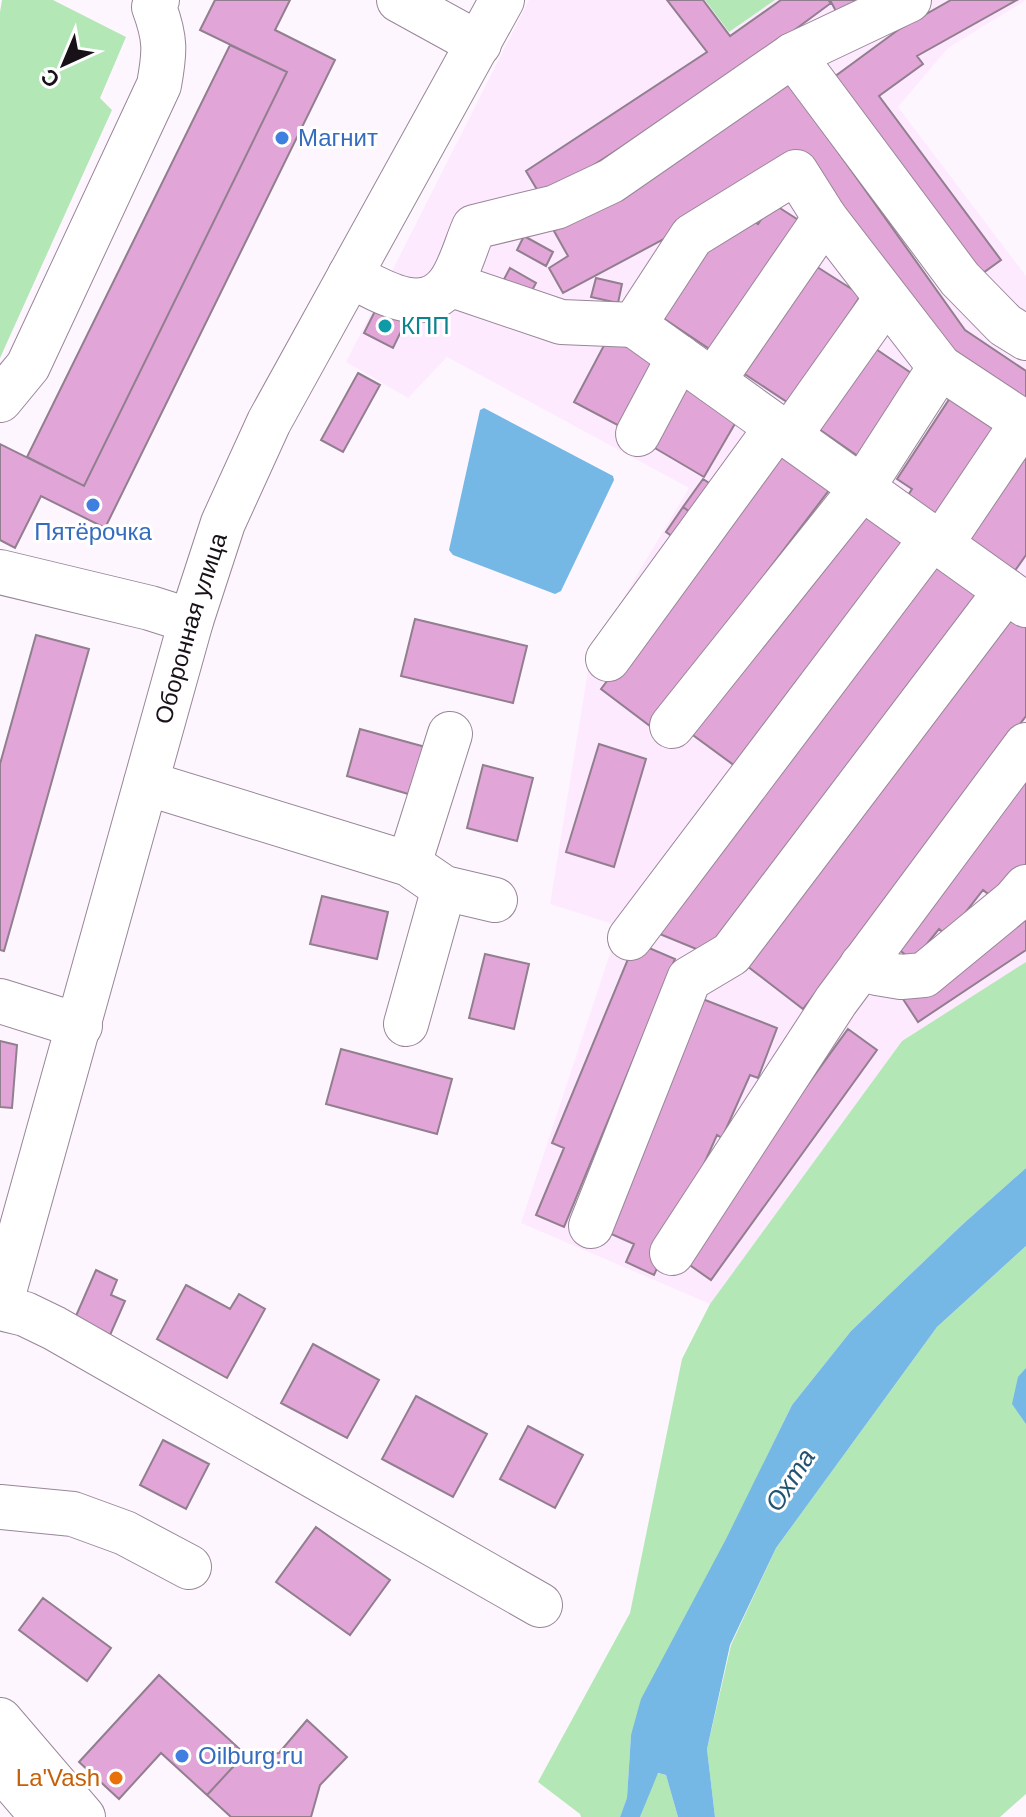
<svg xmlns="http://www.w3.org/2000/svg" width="1026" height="1817" font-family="Helvetica,sans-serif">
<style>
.built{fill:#feeafe}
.green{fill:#b4e7b6}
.water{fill:#75b7e5}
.building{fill:#e1a6d7;stroke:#917e8e;stroke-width:2}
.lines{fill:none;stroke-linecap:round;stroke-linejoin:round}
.minor-casing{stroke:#988698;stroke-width:46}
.major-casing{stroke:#988698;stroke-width:46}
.minor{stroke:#fff;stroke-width:44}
.major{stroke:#fff;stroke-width:44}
.shop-dot{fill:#3f7fe0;stroke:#fff;stroke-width:3}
.culture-dot{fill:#0f9aa8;stroke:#fff;stroke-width:3}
.food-dot{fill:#e8710a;stroke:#fff;stroke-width:3}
.labels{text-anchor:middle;stroke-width:6;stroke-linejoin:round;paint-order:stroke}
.shop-label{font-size:24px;fill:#366cbe;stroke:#fff;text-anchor:start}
.culture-label{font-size:24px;fill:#0d838f;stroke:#fff;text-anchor:start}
.street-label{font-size:24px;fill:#181118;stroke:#fff}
.food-label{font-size:24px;fill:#c56008;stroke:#fff;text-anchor:end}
.water-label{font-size:26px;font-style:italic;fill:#215372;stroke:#fff}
</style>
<rect width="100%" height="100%" fill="#fef6fe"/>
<path class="built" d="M529,0H705L729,32L775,0H1026L948,48L898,107L1026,276V962L902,1041L710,1304L521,1223L619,926L550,904L591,652L689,488L447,357L408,398L346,362Z"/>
<path class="green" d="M2,0H53L126,37L100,98L112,110L0,358V12Z
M705,0H775L729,32Z
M1026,962V1168L963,1224L851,1331L792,1405L631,1735L627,1799L620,1817H581L580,1814L538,1782L630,1613L682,1359L710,1304L902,1041Z
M1026,1246V1794L1000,1817H715L707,1749L731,1645L776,1548L937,1327Z
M657,1773L666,1775L678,1817H640Z"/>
<path class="water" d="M484,408L613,476L614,480L561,591L555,594L453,555L449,550L480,410Z
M1026,1168V1246L937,1327L776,1548L730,1645L707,1749L715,1817H678L666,1775L658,1773L640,1817H620L627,1798L631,1735L641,1699L726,1539L792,1405L851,1331L963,1224Z
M1026,1368V1424L1012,1404L1018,1377Z"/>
<path class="building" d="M215,0H290L275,30L335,60L105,528L41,496L15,548L0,540V444L84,486L287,72L200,30Z
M667,0H703L730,36L781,0H828L831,3L731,77L542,198L526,171L707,52Z
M830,0H869L838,15Z
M951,0H1017L917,56L923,64L879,96L1001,260L976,278L830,80L898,30Z
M230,45L287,72L84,486L27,457Z
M784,76L965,330L1026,371V408L943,352L798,153L705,217L563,293L549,268L568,256L554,231L665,166Z
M772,203L800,221L714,352L663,318L712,244L745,215L758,224Z
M524,236L553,252L546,266L517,250Z
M811,263L861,295L790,404L740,371Z
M510,268L536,283L528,298L502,283Z
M596,278L622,284L618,303L591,297Z
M378,305L407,319L393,348L364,333Z
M610,334L661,361L625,429L574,402Z
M870,345L920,379L865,461L816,427Z
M358,373L380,385L343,452L321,440Z
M684,382L740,415L704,477L648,444Z
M950,398L998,429L934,528L901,506L912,489L897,479Z
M784,448L833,485L650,726L601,689Z
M1026,455V555L1007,582L959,548Z
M703,479L717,488L697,517L683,507Z
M859,503L908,540L735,766L686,730Z
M683,507L697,517L680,542L666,532Z
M930,555L981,594L711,955L650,930Z
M1015,614L1026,622V716L803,1009L747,966Z
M415,619L527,646L513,703L401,676Z
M36,635L89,649L4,951L0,950V764Z
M360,729L429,748L415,796L347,776Z
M599,744L646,759L614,867L566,852Z
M483,765L533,778L517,841L467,828Z
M1026,774V867L998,902L983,890L947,936L939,929L913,961L891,943Z
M322,896L388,912L377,959L310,944Z
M1026,917V950L918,1022L903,999Z
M635,942L675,959L564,1227L536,1215L564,1148L552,1143Z
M485,954L529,964L514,1029L469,1018Z
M700,998L777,1028L758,1078L750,1075L722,1138L717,1135L654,1275L626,1262L634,1244L600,1229Z
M848,1029L877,1050L711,1280L681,1259Z
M0,1041L17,1045L12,1108L0,1107Z
M341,1049L452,1079L437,1134L326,1104Z
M96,1270L117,1280L111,1295L125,1301L107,1342L72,1325Z
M186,1285L230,1309L239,1294L265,1309L227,1378L157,1339Z
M313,1344L379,1380L347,1438L281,1403Z
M416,1396L487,1434L453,1497L382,1459Z
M528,1426L583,1455L555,1508L500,1479Z
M163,1440L209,1464L186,1509L140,1485Z
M316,1527L390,1580L350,1635L276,1582Z
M43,1598L111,1648L87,1681L19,1630Z
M159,1675L245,1754L207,1795L161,1753L119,1799L79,1762Z
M307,1720L347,1757L320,1785L311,1817H231L207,1795L245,1754L279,1753Z"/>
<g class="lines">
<defs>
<g id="minor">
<path d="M399,0L479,44"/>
<path d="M793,55L960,279L1005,325L1026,338"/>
<path d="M350,275C379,290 421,318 448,285C460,270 466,245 474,227L556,207L611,181L793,55L909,0"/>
<path d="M449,284L561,322L634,325L692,236L796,172L825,218L940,367L1026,424"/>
<path d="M634,325L1026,605"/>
<path d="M713,381L825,218"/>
<path d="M0,400L28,366L159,85C165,52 166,39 154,7L157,0"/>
<path d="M638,434L679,357"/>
<path d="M789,436L886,299"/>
<path d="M941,544L1023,422"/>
<path d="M0,572L150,608L191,621"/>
<path d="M608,659L777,427"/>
<path d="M672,726L862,488L940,367"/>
<path d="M146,783L409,864L444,888L495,900"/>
<path d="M409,864L450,734"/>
<path d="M630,938L932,538"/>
<path d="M862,965L877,973L901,977L924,975L1014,901L1026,887"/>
<path d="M0,1001L80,1026"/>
<path d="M406,1024L444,888"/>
<path d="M591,1226L689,979L731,954L1006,591"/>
<path d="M672,1253L836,1001L1026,745"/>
<path id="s1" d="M0,1306L191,621L223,523L269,422L502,0"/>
<path d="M0,1308L25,1314L54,1328L540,1605"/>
<path d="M0,1507L73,1514L125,1533L189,1567"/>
</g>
<path id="major" d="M0,1720L83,1817
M0,1767L43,1817"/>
</defs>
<use href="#minor" class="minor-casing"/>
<use href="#major" class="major-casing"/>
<use href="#minor" class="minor"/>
<use href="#major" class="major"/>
</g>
<g class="shop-dot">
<circle cx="282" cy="138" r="8"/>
<circle cx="93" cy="505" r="8"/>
<circle cx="182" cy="1756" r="8"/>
</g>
<circle class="culture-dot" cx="385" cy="326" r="8"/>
<circle class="food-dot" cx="116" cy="1778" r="8"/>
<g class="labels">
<g class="shop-label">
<text x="298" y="146">Магнит</text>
<text x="93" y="540" text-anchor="middle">Пятёрочка</text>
<text x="198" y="1764">Oilburg.ru</text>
</g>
<g class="culture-label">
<text x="401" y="334">КПП</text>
</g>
<g class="street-label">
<text dy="8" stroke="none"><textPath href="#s1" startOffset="704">Оборонная улица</textPath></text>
</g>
<g class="food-label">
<text x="100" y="1786">La'Vash</text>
</g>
<g class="water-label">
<text transform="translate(790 1480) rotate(-57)" y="9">Охта</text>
</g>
</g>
<g transform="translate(64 64) rotate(224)" stroke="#ffffff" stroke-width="6" paint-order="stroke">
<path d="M0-6L14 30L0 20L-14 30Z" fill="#181118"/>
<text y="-12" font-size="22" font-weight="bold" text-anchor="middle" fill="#181118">С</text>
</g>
</svg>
